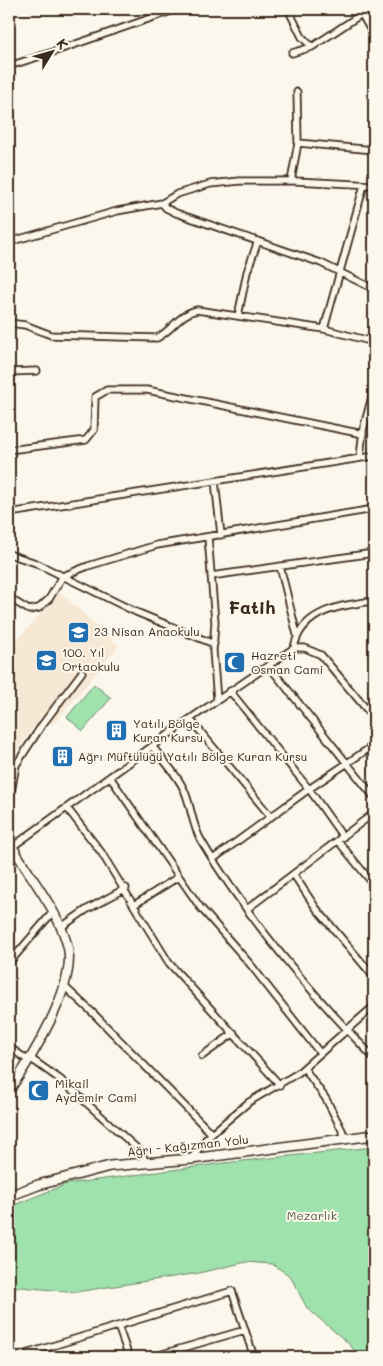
<svg xmlns="http://www.w3.org/2000/svg" width="383" height="1366" font-family="Mali,sans-serif">
<style>
.built{fill:#f7e8d5}
.green{fill:#9fe2ad;stroke:#6d8666}
.lines{fill:none;stroke-linecap:round;stroke-linejoin:round}
.street-casing{stroke:#3b2a1e;stroke-width:9}
.secondary-casing{stroke:#3b2a1e;stroke-width:11}
.primary-casing{stroke:#3b2a1e;stroke-width:12}
.street{stroke:#fbf7ec;stroke-width:5.5}
.secondary{stroke:#fbf7ec;stroke-width:8}
.primary{stroke:#fbf7ec;stroke-width:9}
.labels{text-anchor:middle;stroke-width:4;stroke-linejoin:round;paint-order:stroke}
.poi-label{font-size:12px;fill:#3b2a1e;stroke:#fbf7ec;text-anchor:start}
.street-label{font-size:12px;fill:#3b2a1e;stroke:#fbf7ec}
.park-label{font-size:12px;fill:#545842;stroke:#fbf7ec}
.district-label{font-size:18px;font-weight:bold;fill:#3b2a1e;stroke:#fbf7ec}
</style>
<rect width="100%" height="100%" fill="#fbf7ec"/>
<filter id="ink" filterUnits="userSpaceOnUse"><feTurbulence type="fractalNoise" baseFrequency=".02" numOctaves="2"/><feDisplacementMap in="SourceGraphic" scale="10" xChannelSelector="R" yChannelSelector="G"/><feConvolveMatrix kernelMatrix="1 2 1 2 8 2 1 2 1" color-interpolation-filters="sRGB"/></filter>
<g filter="url(#ink)">
<path class="built" d="M60,592L119,646L53,725L41,717L9,761V649Z"/>
<path class="green" d="M94,684L111,698L83,731L67,717Z
M374,1147V1357H360L348,1343L307,1308L290,1276L272,1264L246,1262L199,1273L76,1292L9,1286V1207L67,1184L224,1163Z"/>
<g class="lines">
<defs>
<path id="street" d="M288,9L302,37L312,47
M361,13L374,36
M292,53L312,47L369,9
M9,66L50,53L177,9
M298,143L374,150
M291,181L298,143L297,92
M162,203L166,208L176,213L321,263L374,289
M9,242L117,211L162,203L177,194L210,184L240,181H295L374,185
M238,316L247,272L258,241
M9,323L25,325L51,335L157,338C173,330 180,313 197,310L324,329L374,342
M324,329L364,185
M9,372L37,371
M9,450L86,440L94,430L95,397L107,390H147L363,434
M360,457L363,430L374,389
M215,481L221,535
M9,513L374,456
M208,537L215,622L213,651L217,700
M9,554L36,563L136,612L214,644
M280,566L297,635
M211,576L374,553
M9,598L29,610L39,608L49,599L63,576L88,566L157,545L374,509
M294,648C301,610 342,605 374,601
M269,666L374,797
M230,691L309,789L343,837
M190,719L271,817
M152,746C163,760 178,775 185,792C192,809 192,826 202,842C249,921 310,992 374,1058
M110,777L200,907L250,964L320,1053
M9,804L16,765L42,725L82,672
M67,808L101,852L169,963L280,1085
M338,841L374,885
M12,847L190,719L294,648H305L321,655L374,718
M9,856L17,855
M213,859L309,789L374,745
M294,875L316,908L374,977
M134,905L178,877
M247,909L374,813
M60,928L86,910L126,888
M9,963L52,913
M65,987L93,1013L212,1134
M9,1047L29,1061
M202,1056L234,1033
M30,1058L61,1080L141,1152L146,1163
M304,1068L326,1099L346,1138
M191,1159L206,1139L231,1117L249,1102L298,1073L374,1006
M118,1326L129,1357
M16,1357L232,1291L254,1357
M152,1357L245,1330"/>
<path id="secondary" d="M9,840C27,875 59,909 68,948C76,987 31,1059 9,1091"/>
<path id="primary" d="M9,1196L38,1185L110,1166L191,1159L374,1135"/>
</defs>
<use href="#street" class="street-casing"/>
<use href="#secondary" class="secondary-casing"/>
<use href="#primary" class="primary-casing"/>
<use href="#street" class="street"/>
<use href="#secondary" class="secondary"/>
<use href="#primary" class="primary"/>
</g>
</g>
<defs>
<symbol id="school-square" viewBox="-11 -11 22 22"><rect x="-9" y="-9" width="18" height="18" rx="4" fill="#1f6fb2" stroke="#fbf7ec"/><path d="M0-5L7-2L0 1L-7-2ZM-4 1L0 2.5L4 1V4Q0 6-4 4Z" fill="#fff"/></symbol>
<symbol id="mosque-square" viewBox="-11 -11 22 22"><rect x="-9" y="-9" width="18" height="18" rx="4" fill="#1f6fb2" stroke="#fbf7ec"/><path d="M3.5-4.9A6 6 0 1 0 3.5 4.9A5 5 0 1 1 3.5-4.9Z" fill="#fff"/></symbol>
<symbol id="building-square" viewBox="-11 -11 22 22"><rect x="-9" y="-9" width="18" height="18" rx="4" fill="#1f6fb2" stroke="#fbf7ec"/><path d="M-4-6H4V6H1V3H-1V6H-4ZM-2.5-4.3h1.7v1.8h-1.7ZM.8-4.3h1.7v1.8H.8ZM-2.5-1h1.7V.8h-1.7ZM.8-1h1.7V.8H.8Z" fill="#fff"/></symbol>
</defs>
<g fill-rule="evenodd">
<use href="#school-square" x="66" y="620" width="25" height="25"/>
<use href="#school-square" x="34" y="648" width="25" height="25"/>
<use href="#mosque-square" x="222" y="650" width="25" height="25"/>
<use href="#building-square" x="104" y="718" width="25" height="25"/>
<use href="#building-square" x="50" y="744" width="25" height="25"/>
<use href="#mosque-square" x="26" y="1078" width="25" height="25"/>
</g>
<g class="labels">
<g class="poi-label">
<text x="94" y="636">23 Nisan Anaokulu</text>
<text x="62" y="657">100. Yıl<tspan x="62" dy="14">Ortaokulu</tspan></text>
<text x="251" y="660">Hazreti<tspan x="251" dy="14">Osman Cami</tspan></text>
<text x="133" y="728">Yatılı Bölge<tspan x="133" dy="14">Kuran Kursu</tspan></text>
<text x="78" y="761">Ağrı Müftülüğü Yatılı Bölge Kuran Kursu</text>
<text x="55" y="1088">Mikail<tspan x="55" dy="14">Aydemir Cami</tspan></text>
</g>
<g class="street-label">
<text transform="translate(188 1146) rotate(-6)" y="4">Ağrı - Kağızman Yolu</text>
</g>
<g class="park-label">
<text x="312" y="1220">Mezarlık</text>
</g>
<g class="district-label">
<text x="252" y="614">Fatih</text>
</g>
</g>
<rect width="383" height="1366" fill="none" stroke="#fbf7ec" stroke-width="30"/>
<rect x="15" y="15" width="353" height="1336" fill="none" stroke="#3b2a1e" stroke-width="2" filter="url(#ink)"/>
<g transform="translate(52 52) rotate(53)" stroke="#fbf7ec" stroke-width="4" paint-order="stroke">
<path d="M0-4L9 19L0 12L-9 19Z" fill="#3b2a1e"/>
<text y="-8" font-size="14" font-weight="bold" text-anchor="middle" fill="#3b2a1e">K</text>
</g>
</svg>
